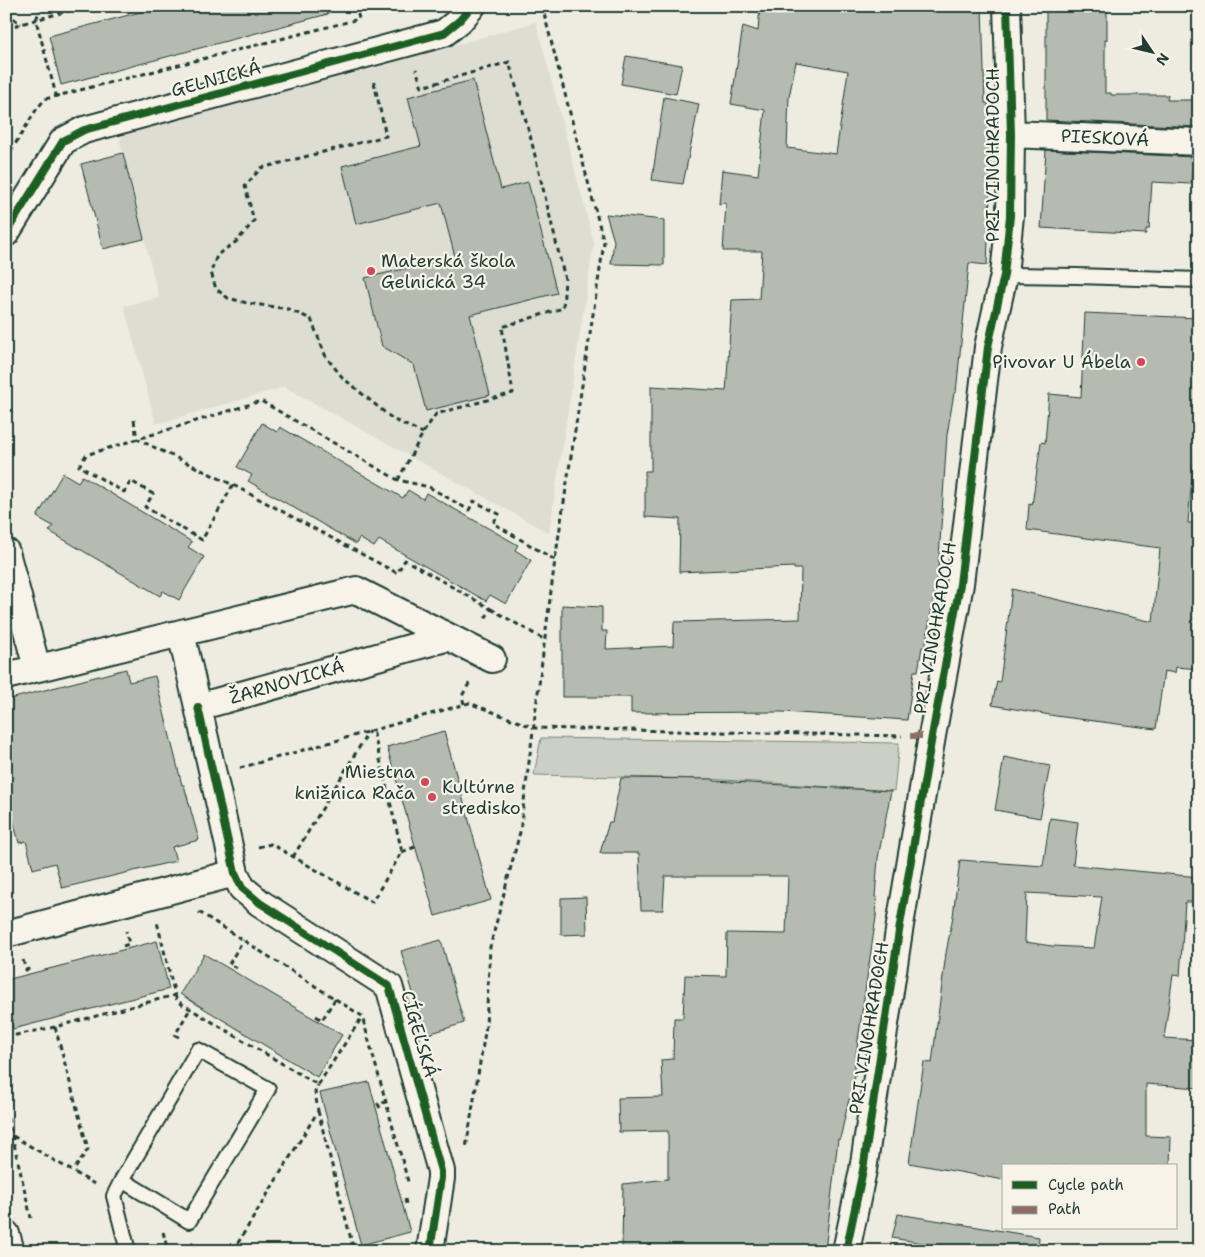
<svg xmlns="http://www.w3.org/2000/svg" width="1205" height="1257" font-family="'Shantell Sans',sans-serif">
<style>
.built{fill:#ddddd2}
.green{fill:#cccfc4;stroke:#76867c}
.building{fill:#b5bbb0;stroke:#1f3d34;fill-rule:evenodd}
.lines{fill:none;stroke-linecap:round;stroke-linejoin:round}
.service-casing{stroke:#1f3d34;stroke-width:18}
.minor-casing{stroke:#1f3d34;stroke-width:30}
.path{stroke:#1f3d34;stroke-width:3;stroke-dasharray:5 4;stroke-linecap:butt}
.service{stroke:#f7f3e8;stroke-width:14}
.minor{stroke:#f7f3e8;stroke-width:26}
.quiet{stroke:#8d6e63;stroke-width:6;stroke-dasharray:12 6;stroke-linecap:butt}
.cycleway-casing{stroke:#f7f3e8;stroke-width:11}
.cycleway{stroke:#1b5e20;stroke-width:8}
.poi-dot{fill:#d1495b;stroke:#f7f3e8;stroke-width:2}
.labels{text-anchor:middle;stroke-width:4.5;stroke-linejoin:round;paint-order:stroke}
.street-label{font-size:18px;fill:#1f3d34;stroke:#f7f3e8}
.poi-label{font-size:18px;fill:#1f3d34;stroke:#f7f3e8;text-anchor:start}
</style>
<rect width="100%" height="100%" fill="#eeece1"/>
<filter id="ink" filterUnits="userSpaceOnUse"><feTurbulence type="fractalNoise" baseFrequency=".02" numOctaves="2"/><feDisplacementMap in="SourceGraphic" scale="10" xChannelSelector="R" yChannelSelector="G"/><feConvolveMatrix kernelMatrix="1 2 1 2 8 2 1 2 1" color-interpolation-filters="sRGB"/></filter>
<g filter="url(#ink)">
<path class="built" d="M536,22L594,243L549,533L285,387L156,424L124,306L159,298L123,153L120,141L124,133L371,69Z"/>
<path class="green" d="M541,738L899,743L894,791L709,779L534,775Z"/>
<path class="building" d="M163,6H327L328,14L61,85L49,36Z
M760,6H982L985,103H988L991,172L987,265L969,263L956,393H954L947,435L938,573L925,647H922L918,671H914L907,720L782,712L631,713V697H562V605L602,607V631H607L606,649L673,646L674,622L800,619L801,569H794V567L679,572L680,519L645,517V471H651V386L726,391L732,300L759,299L762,251H723L726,203L719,204L722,170L758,175L765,110L731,104L743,26L758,31ZM796,62L848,71L836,154L787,148L789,97Z
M1046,6H1107V40H1105V93H1111V95H1168L1167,100H1199V127L1046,120Z
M626,56L682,65L676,94L621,84Z
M473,80L501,189L528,182L557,293L470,315L490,395L426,411L414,365L382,346L365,278L455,257L441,203L356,224L342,166L421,146L408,97Z
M664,97L699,104L683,184L652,180Z
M1046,150L1193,157L1191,184L1152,182L1149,229H1146V234L1041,228Z
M123,153L144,239L103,249L81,164Z
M606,214L664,220V265L611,264L614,241Z
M1085,313L1199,318V457L1193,465L1188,523H1199V669L1176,667L1175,673L1164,671L1156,729L1056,716L992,705L997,681L1000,682L1012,589L1153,622L1160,548L1027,530L1029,504L1032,505L1041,442L1045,443L1049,394L1081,397Z
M262,423L277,432L280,427L403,498L408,490L423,499L426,493L518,545L515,550L531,560L506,604L490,595L486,601L379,540L374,547L359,538L356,544L248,481L252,475L237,467Z
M63,473L78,482L82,476L192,542L188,547L204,557L179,600L163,591L160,596L49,531L53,526L37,517Z
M126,669L129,682L155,676L182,785H184L199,840L172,847L176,861L62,888L55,863L33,869L26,841L19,843L12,816L6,818V700Z
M444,731L491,900L435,916L387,747Z
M1004,757L1050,766L1040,818L995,810Z
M621,778L713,779L714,781L891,791L878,858L875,897H877L876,917L863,1005L854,1069H856L851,1100L849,1099L840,1139H838L825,1251H622L623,1184L668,1179V1131L619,1132L618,1098L663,1097L661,1060L673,1059L674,1018H683L685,975L726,976L727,933L786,934L788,876H665L663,910H641L639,853H600L609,822H612Z
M1050,818L1078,822L1073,865L1199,877V902H1185L1180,976L1173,975L1164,1038L1199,1040V1088L1146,1084V1136L1171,1137L1170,1166H1004V1180L909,1163L924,1062L932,1063L946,953L953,916L960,860L1043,866ZM1027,893L1102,897L1094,948L1052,946L1025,942Z
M586,897L587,934L561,935V898Z
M441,940L464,1023L425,1035L401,951Z
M157,941L169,989L13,1029L6,1000V980Z
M204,954L342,1035L317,1077L180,994Z
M369,1082L410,1232L361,1245L320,1093Z
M898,1214L1039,1237L1038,1251H970L892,1238Z"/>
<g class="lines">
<defs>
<path id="service" d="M1004,275L1077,276L1199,280
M122,1180L189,1221L268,1089L198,1050L122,1180L114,1196L128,1251"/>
<path id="minor" d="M1011,134L1199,142
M6,233L63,141L84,130L444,33L460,20L472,6
M6,552L37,668
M181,633L198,707L449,637
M6,676L356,590L492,659
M198,707L235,873L242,888L260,903L389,986L441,1171V1178L430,1251
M6,934L235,873
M6,1234L11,1251
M846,1251L863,1170L899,931L932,736L960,584L988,347L1004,275L1010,216L1011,134L1007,6"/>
</defs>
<use href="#service" class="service-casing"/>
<use href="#minor" class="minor-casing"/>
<path class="path" d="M41,6L36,20L56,95
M542,6L604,243L555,560
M6,13L21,24
M6,28L86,6
M374,82L386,136L261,168L245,186L254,221L237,241L217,255L211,272L216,289L228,298L247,303L288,309L311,319L326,357L343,378L394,420L423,433
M6,159L36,110L45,99L359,19L356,6
M134,420L137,439L233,485L397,573L405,560L491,609L483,622
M398,480L423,433L436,414L513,393L502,327L563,308L565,279L530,135L509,62L422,87L416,69
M233,485L202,540L145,507L153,494L131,481L124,492L79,466L86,455L261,401L398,480L429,487L469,510L474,501L499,514L493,523L555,560L520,832L490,947L486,1026L466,1148
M491,609L545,640
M464,704L462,696L471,680
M240,768L469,703L535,728L902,736
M258,847L271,844L372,902L402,852L373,730
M402,852L415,847
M293,857L369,731
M199,912L362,1016L409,1185
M123,946L129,944L126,931
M23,960L26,970L32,968
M237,968L229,964L243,940
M175,995L177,1001L318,1085L362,1017
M316,1016L322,1020L335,999
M55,1027L88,1149L74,1170
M6,1037L55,1027L175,995L157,922
M179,1037L175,1035L190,1009
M380,1108L378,1104L386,1102
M6,1109L31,1218
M318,1111L354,1251
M13,1136L96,1185
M6,1157L17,1155
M405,1199L406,1204L408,1203
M163,1232L168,1251
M191,1243L201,1251
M233,1251L318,1111L315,1092L318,1085
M396,1251L403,1249"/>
<use href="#service" class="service"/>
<use href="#minor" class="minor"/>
<path class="quiet" d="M910,736H932"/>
<defs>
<path id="cycleway" d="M6,233L63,141L84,130L444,33L460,20L472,6
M198,707L235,873L242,888L260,903L389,986L441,1171V1178L430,1251
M846,1251L863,1170L899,931L932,736L960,584L988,347L1004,275L1010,216L1011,134L1007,6"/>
</defs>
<use href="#cycleway" class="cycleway-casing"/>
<use href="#cycleway" class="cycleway"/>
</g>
</g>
<g class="poi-dot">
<circle cx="371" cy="271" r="5"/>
<circle cx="1141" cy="362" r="5"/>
<circle cx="425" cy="782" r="5"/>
<circle cx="432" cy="797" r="5"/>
</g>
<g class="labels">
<g class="street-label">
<text transform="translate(216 79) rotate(-15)" y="6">GELNICKÁ</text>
<text transform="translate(1105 138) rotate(3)" y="6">PIESKOVÁ</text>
<text transform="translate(993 155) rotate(-90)" y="6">PRI VINOHRADOCH</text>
<text transform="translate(935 628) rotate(-80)" y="6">PRI VINOHRADOCH</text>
<text transform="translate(287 682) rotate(-16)" y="6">ŽARNOVICKÁ</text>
<text transform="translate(869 1028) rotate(-81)" y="6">PRI VINOHRADOCH</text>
<text transform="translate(419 1034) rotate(74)" y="6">CÍGEĽSKÁ</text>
</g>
<g class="poi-label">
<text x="381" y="267">Materská škola<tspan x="381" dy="21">Gelnická 34</tspan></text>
<text x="1131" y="368" text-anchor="end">Pivovar U Ábela</text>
<text x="415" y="778" text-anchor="end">Miestna<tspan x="415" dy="21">knižnica Rača</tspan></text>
<text x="442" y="793">Kultúrne<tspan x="442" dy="21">stredisko</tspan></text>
</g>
</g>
<rect width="1205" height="1257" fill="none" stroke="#f7f3e8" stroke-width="25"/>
<rect x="12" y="12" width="1180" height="1232" fill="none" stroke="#1f3d34" stroke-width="2" filter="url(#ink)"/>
<rect x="1002" y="1164" width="175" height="65" fill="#f7f3e8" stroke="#a1aaa0"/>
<rect x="1012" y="1181" width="25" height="8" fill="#1b5e20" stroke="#a1aaa0"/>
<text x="1048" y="1190" font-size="15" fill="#1f3d34">Cycle path</text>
<rect x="1012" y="1206" width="25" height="8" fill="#8d6e63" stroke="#a1aaa0"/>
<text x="1048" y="1214" font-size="15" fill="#1f3d34">Path</text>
<g transform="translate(1152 52) rotate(125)" stroke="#f7f3e8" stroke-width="4" paint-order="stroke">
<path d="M0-4L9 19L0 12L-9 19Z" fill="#1f3d34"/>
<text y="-8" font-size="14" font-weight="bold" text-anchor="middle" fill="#1f3d34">N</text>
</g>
</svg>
